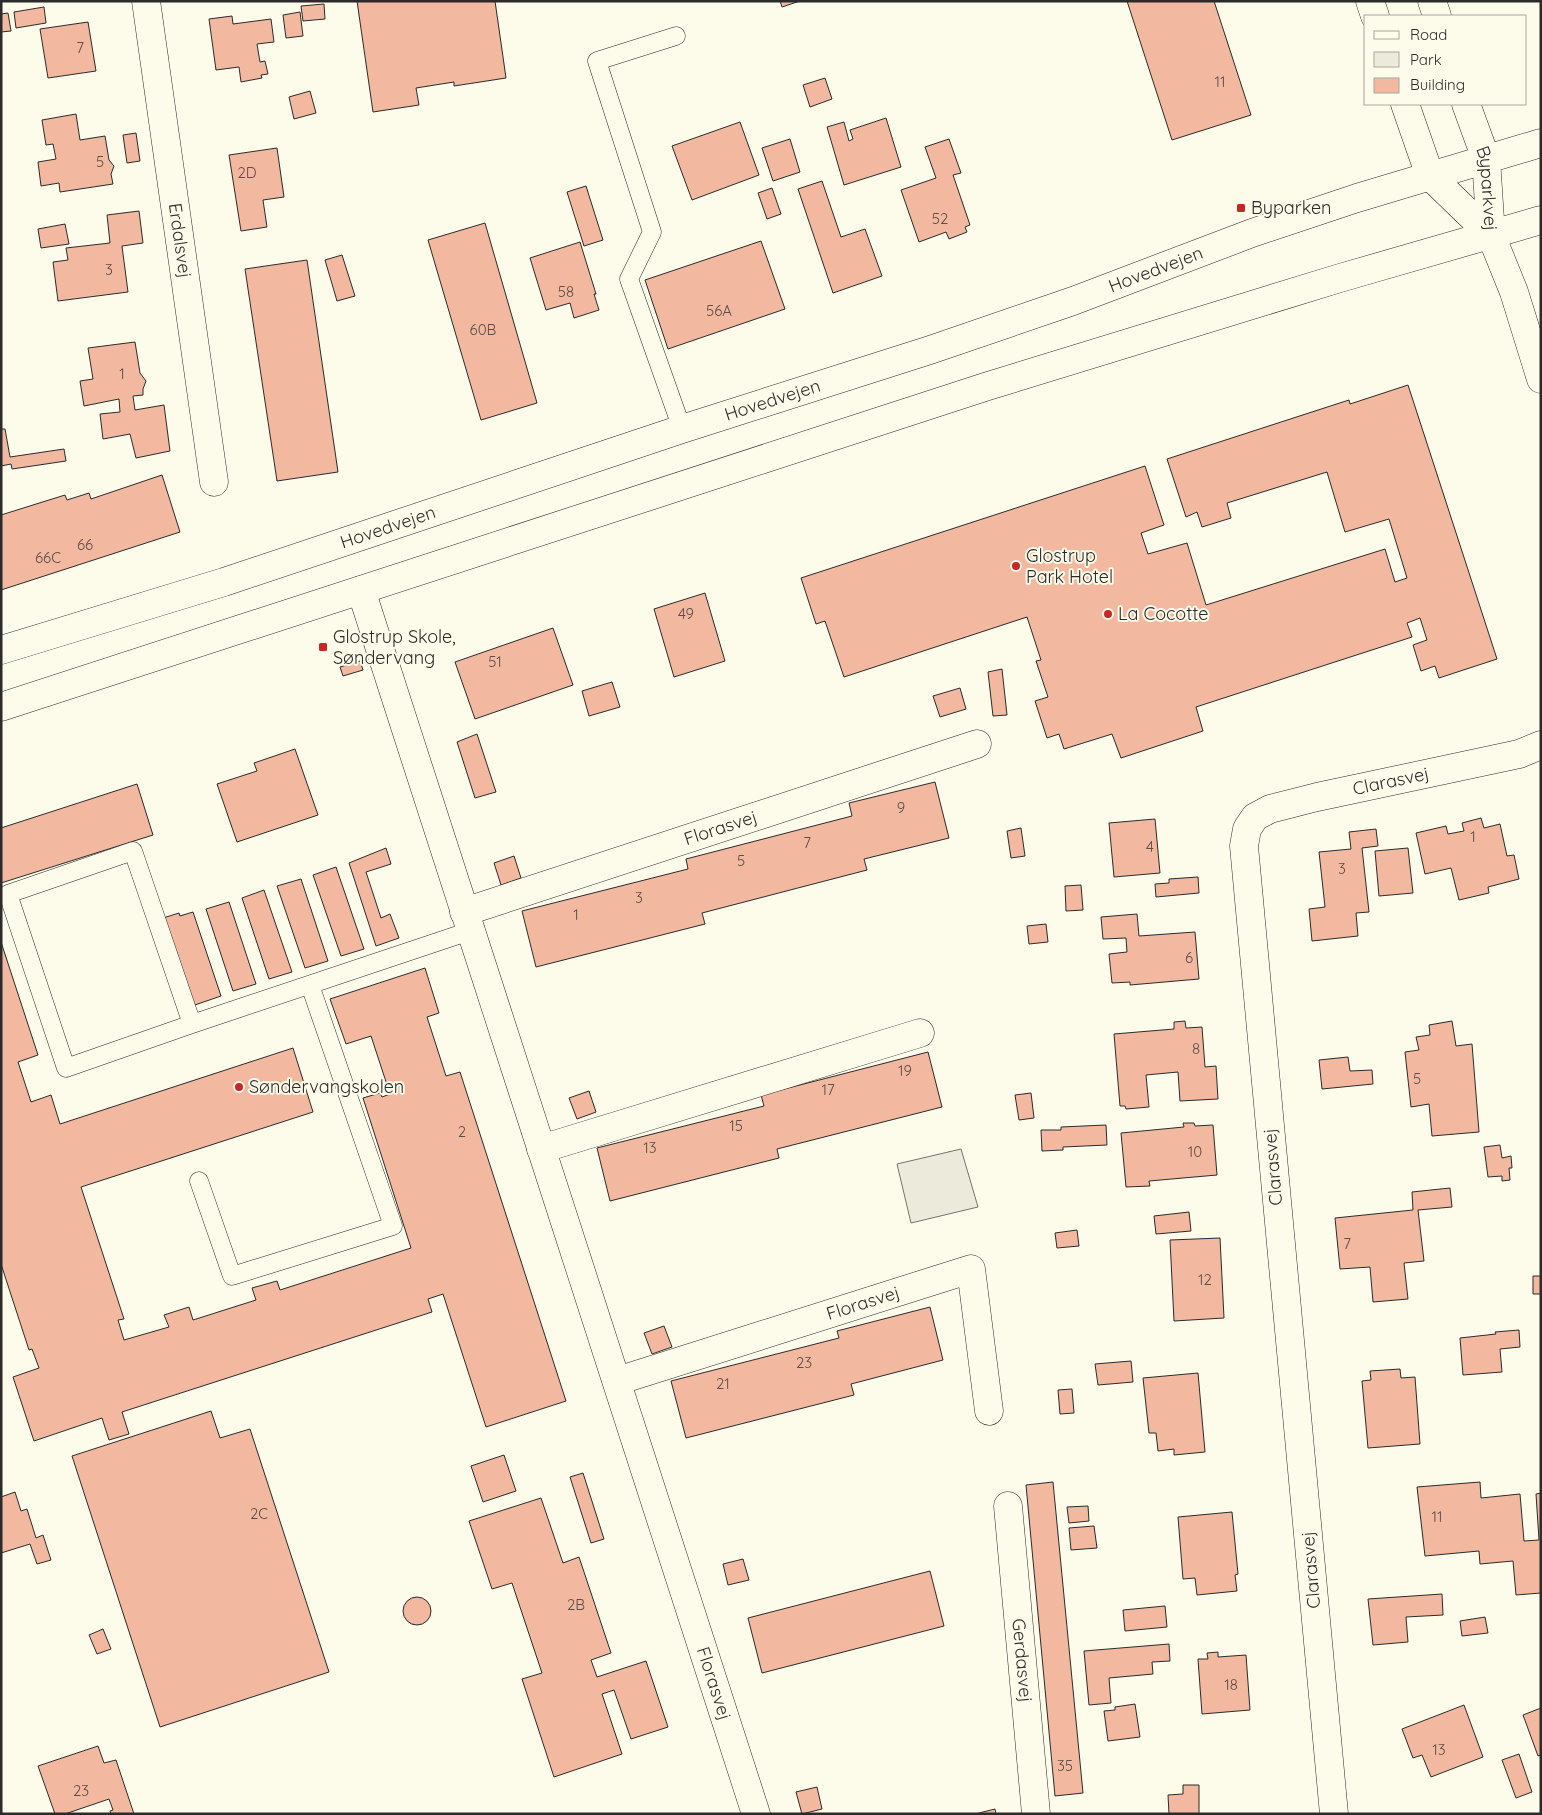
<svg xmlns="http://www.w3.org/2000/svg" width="1542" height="1815" font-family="Quicksand,sans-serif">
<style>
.green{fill:#ecebdb;stroke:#74746e}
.building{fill:#f2b8a0;stroke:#2b2b2b}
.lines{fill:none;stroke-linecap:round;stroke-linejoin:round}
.lane-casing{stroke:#2b2b2b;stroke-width:19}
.street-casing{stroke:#2b2b2b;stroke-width:29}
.secondary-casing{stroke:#2b2b2b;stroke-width:29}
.lane{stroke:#fdfbea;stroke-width:18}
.street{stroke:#fdfbea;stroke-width:28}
.secondary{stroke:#fdfbea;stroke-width:28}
.poi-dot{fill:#c62828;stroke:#fdfbea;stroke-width:2}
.labels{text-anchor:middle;stroke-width:4;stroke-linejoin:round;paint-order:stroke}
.number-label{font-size:15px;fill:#5d4e48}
.street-label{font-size:18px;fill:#2b2b2b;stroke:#fdfbea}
.poi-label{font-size:18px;fill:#2b2b2b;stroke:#fdfbea;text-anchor:start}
</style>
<rect width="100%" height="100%" fill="#fdfbea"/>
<path class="green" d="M961,1149L978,1207L911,1223L897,1164Z"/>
<path class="building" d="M357,1H495L506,78L454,86V82L416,88L419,105L373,112Z
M780,1H800L782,7Z
M1127,1H1214L1251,115L1172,140Z
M324,4L325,19L303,21L301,6Z
M44,7L46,23L16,28L14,12Z
M300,12L303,36L286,38L283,15Z
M8,13L11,31L1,32V14Z
M232,16L233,24L271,19L274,42L257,44L260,62L265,61L268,74L261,75L262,78L241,82L239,67L216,70L209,19Z
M88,22L96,71L48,78L40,29Z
M825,78L832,99L810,107L803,85Z
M310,91L316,113L294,119L289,97Z
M76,114L80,140L105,136L109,160L114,166L111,174L113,184L60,192L59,183L41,186L38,162L56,159L53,144L46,145L42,120Z
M886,118L901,167L844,185L827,127L844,122L849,141L853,139L850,130Z
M740,122L759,175L692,200L672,146Z
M136,133L140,161L127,163L123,135Z
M790,139L800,172L773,181L762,148Z
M949,139L961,173L953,175L970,225L965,227L967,232L949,239L946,232L919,242L901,190L936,178L925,147Z
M277,148L284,197L263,200L267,227L241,231L229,155Z
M822,181L841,237L865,229L882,276L833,293L798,189Z
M586,186L603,240L584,246L567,192Z
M772,188L781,214L767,219L758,193Z
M139,211L143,243L122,246L128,292L58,301L53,262L68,260L66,248L110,243L107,215Z
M485,223L537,403L481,420L428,240Z
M65,224L69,244L41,248L38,229Z
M761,241L785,309L668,349L645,280Z
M580,242L596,294H594L599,310L574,318L570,303L546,310L530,258Z
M342,255L355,296L337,301L325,260Z
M307,260L338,472L277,481L245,269Z
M135,342L140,373L146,381L143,389V395L133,396L135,410L164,405L170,451L136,458L130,434L103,439L100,414L120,412L119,399L84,406L80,381L93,379L88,348Z
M1408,385L1497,659L1439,678L1435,666L1421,671L1413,645L1427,640L1420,618L1407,623L1412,637L1196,707L1203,731L1121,758L1112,734L1064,749L1059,734L1047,738L1035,701L1048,697L1036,661L1041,660L1027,617L844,677L825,621L816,624L801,578L1145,466L1164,525L1141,533L1148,554L1187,543L1206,605L1385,549L1395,582L1407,578L1389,519L1345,532L1327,472L1227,503L1231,518L1202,527L1197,512L1186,517L1167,459L1349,400L1350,404Z
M1,429H5L10,457L64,449L66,461L12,469L11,464L1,466Z
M162,475L180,532L1,590V515L65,495L67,500L89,493L91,499Z
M705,593L725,661L674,677L654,609Z
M553,628L573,685L475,719L455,662Z
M360,661L363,670L343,676L340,667Z
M1002,669L1007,715L993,716L988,672Z
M612,682L620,707L589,716L582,691Z
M960,688L966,709L940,717L933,696Z
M477,734L496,792L475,798L457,742Z
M295,749L318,815L237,842L217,784L257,771L254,763Z
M935,782L949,838L864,859L867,870L702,913L705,924L536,967L522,911L688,869L686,859L852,816L849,803Z
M137,784L153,835L1,883V828Z
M1481,818L1484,828L1500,824L1507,856L1514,855L1519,879L1488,887L1489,893L1459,900L1451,868L1425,874L1416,833L1446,826L1448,834L1464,831L1462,823Z
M1155,819L1160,873L1114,877L1109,823Z
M1021,828L1025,856L1011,858L1007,831Z
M1376,829L1378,846L1362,848L1369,912L1356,913L1358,936L1312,941L1309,909L1325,907L1319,852L1351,849L1349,832Z
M386,848L391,864L366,872L381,918L390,914L399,938L376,946L349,863Z
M1408,848L1413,893L1379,896L1375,851Z
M514,856L521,878L501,885L494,863Z
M336,867L364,949L341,956L313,875Z
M1198,877L1199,893L1156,897L1155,884L1169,883V879Z
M301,879L328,961L305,968L277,886Z
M1081,885L1083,910L1066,911L1065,886Z
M264,890L292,972L269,979L242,898Z
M229,902L256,984L233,991L206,909Z
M193,912L221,996L189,1007L160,919L179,913L180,916Z
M1137,914L1139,936L1195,932L1199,979L1130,985V982L1112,983L1109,954L1127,952L1126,938L1103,939L1101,917Z
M1046,924L1048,942L1029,944L1027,926Z
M1,942L38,1055L18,1062L31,1102L51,1095L60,1124L293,1048L313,1112L81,1187L124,1319L118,1320L124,1340L169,1327L164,1315L189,1307L193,1320L256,1300L252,1288L277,1281L280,1290L411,1248L363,1098L380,1093L382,1097L390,1094L371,1036L346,1044L330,999L425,968L439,1013L427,1017L446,1076L460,1072L566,1401L486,1427L443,1294L428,1299L432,1312L122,1412L129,1434L109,1440L102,1418L34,1441L13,1377L39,1368L32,1349L29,1350L1,1264Z
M1185,1021L1186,1028L1202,1027L1205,1067L1216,1066L1218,1099L1180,1101L1178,1072L1146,1075L1149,1107L1126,1109L1125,1106H1120L1114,1034L1174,1029V1022Z
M1452,1021L1456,1046L1472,1044L1479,1132L1432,1136L1429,1104L1411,1107L1405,1052L1419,1050L1416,1037L1430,1035L1429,1025Z
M928,1052L942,1107L777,1149L779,1158L610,1201L597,1148L764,1106L761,1095Z
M1348,1057L1350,1071L1372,1070L1373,1084L1322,1089L1319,1060Z
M589,1091L596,1112L577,1119L569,1098Z
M1031,1093L1034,1118L1019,1120L1015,1095Z
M1183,1123H1194L1195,1126L1213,1125L1217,1175L1149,1181L1150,1186L1126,1187L1121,1133L1184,1127Z
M1106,1125L1107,1145L1063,1147V1150L1042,1151L1041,1130H1061V1127Z
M1500,1145L1502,1158L1511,1156L1512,1168H1509L1510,1180L1502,1181V1176L1488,1177L1484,1147Z
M1450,1188L1452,1207L1418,1210L1424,1261L1404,1263L1408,1299L1373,1302L1370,1267L1340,1269L1335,1218L1413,1210L1412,1192Z
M1189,1212L1191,1231L1156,1234L1154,1216Z
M1077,1230L1079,1246L1057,1248L1055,1233Z
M1220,1238L1224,1318L1174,1321L1170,1240Z
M1533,1276H1541V1294H1533Z
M930,1307L943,1360L851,1384L854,1395L686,1438L671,1381L839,1338L837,1331Z
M664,1326L672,1347L652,1354L644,1333Z
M1519,1330L1520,1347L1500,1349L1502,1372L1463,1375L1460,1338L1496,1334L1495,1332Z
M1131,1361L1133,1382L1098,1385L1095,1364Z
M1400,1369L1401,1378L1415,1377L1420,1444L1368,1448L1362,1381L1371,1380L1370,1371Z
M1198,1373L1205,1452L1174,1455V1449L1158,1451L1156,1433H1149L1143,1378Z
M1072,1389L1074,1413L1060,1414L1058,1390Z
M211,1411L220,1438L250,1429L329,1672L160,1727L72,1456Z
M504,1455L516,1491L483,1502L471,1466Z
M583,1473L604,1539L591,1543L570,1477Z
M1053,1482L1083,1793L1055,1796L1026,1485Z
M1480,1482L1481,1498L1520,1494L1524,1541L1539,1540L1536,1494L1541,1493V1593L1516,1595L1513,1561L1480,1564L1479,1551L1425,1556L1417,1487Z
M15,1492L21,1511L27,1509L36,1538L43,1535L51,1560L37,1564L30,1544L1,1553V1497Z
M541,1498L563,1563L579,1557L611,1653L591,1660L597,1677L646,1661L668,1727L631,1739L614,1690L602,1694L622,1754L554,1777L522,1679L542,1673L512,1583L492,1589L469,1521Z
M1088,1506L1089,1521L1069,1523L1067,1507Z
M1232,1512L1238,1574L1235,1575L1237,1591L1197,1595L1195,1578L1183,1579L1178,1517Z
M1094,1526L1097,1548L1071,1550L1069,1528Z
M743,1559L749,1580L728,1585L723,1564Z
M930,1571L944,1626L762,1673L748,1618Z
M1442,1594L1443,1615L1406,1617L1408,1642L1373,1645L1368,1599Z
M403 1611a14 14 0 1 1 28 0a14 14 0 1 1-28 0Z
M1165,1606L1167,1627L1125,1631L1123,1610Z
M1485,1617L1488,1633L1462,1636L1460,1621Z
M103,1629L111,1649L97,1654L89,1635Z
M1169,1644L1170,1661L1152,1662L1153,1674L1109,1678L1111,1703L1089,1705L1084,1651Z
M1218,1652V1657L1246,1655L1250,1710L1202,1714L1198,1659H1208L1207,1653Z
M1135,1704L1140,1737L1108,1741L1104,1711L1115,1710V1707Z
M1464,1705L1483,1757L1431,1777L1422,1755L1413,1758L1402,1729Z
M1541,1708V1755L1538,1756L1523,1715Z
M98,1746L104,1763L116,1760L134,1814H111L110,1811L113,1810L109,1799L65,1814H55L38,1766Z
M1519,1754L1532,1792L1516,1798L1502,1760Z
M1183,1785H1199V1814H1169L1168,1795L1183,1794Z
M817,1787L822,1809L802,1814L796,1792Z
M995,1809L996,1814H975Z"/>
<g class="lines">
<defs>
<path id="lane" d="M676,36L597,61L652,232L629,279L682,429
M192,1024L133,851L8,894L66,1068L192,1024L470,931
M199,1181L232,1276L393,1226L310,985"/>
<g id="street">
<path id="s1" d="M146,1L214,482"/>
<path d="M1491,235L1514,292L1541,379"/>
<path id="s2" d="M361,590L756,1814"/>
<path id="s3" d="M464,912L977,744"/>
<path d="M541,1149L920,1033"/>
<path id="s4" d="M617,1381L971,1269L989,1411"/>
<path id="s5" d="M1008,1506L1036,1814"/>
<path id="s6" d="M1334,1814L1244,846L1247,829L1255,817L1270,809L1317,797L1519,754L1541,745"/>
</g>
<g id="secondary">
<path d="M1370,1L1375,16"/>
<path d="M1432,1L1437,16"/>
<path d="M1405,104L1430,176L1491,235"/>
<path id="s7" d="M1466,104L1486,159L1491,235"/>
<path id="s8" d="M1,650L224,582L682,429L930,350L1073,301L1252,233L1357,198L1541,143"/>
<path d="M1,707L988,386L1340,278L1541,220"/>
</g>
</defs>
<use href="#lane" class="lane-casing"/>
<use href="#street" class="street-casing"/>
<use href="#secondary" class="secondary-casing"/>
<use href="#lane" class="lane"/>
<use href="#street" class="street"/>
<use href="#secondary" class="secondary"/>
</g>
<g class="poi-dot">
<rect x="1236" y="203" width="10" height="10" rx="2.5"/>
<circle cx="1016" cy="566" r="5"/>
<circle cx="1108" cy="614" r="5"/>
<rect x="318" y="642" width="10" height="10" rx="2.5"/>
<circle cx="239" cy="1087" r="5"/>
</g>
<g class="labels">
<g class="number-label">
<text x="80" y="53">7</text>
<text x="1220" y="87">11</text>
<text x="100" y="167">5</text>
<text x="247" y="178">2D</text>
<text x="940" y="224">52</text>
<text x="109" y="275">3</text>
<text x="566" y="297">58</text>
<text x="719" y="316">56A</text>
<text x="483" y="335">60B</text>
<text x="122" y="379">1</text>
<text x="85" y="550">66</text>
<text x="48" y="563">66C</text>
<text x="686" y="619">49</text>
<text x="495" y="667">51</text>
<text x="901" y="813">9</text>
<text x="1473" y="842">1</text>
<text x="807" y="848">7</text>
<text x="1150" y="852">4</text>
<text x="741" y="866">5</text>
<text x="1342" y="874">3</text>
<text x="639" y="903">3</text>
<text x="576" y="920">1</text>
<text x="1189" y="963">6</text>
<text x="1196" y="1054">8</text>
<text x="905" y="1076">19</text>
<text x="1417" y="1084">5</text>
<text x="828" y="1095">17</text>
<text x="736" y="1131">15</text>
<text x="462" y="1137">2</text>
<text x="650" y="1153">13</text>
<text x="1195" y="1157">10</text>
<text x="1347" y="1249">7</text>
<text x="1205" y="1285">12</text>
<text x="804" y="1368">23</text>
<text x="723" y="1389">21</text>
<text x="259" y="1519">2C</text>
<text x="1437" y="1522">11</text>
<text x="576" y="1610">2B</text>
<text x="1231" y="1690">18</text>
<text x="1439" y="1755">13</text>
<text x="1065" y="1771">35</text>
<text x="81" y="1796">23</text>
</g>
<g class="street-label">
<text dy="6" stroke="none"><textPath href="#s7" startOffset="88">Byparkvej</textPath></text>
<text dy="6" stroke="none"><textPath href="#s1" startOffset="242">Erdalsvej</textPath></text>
<text dy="6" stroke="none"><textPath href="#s8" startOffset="1216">Hovedvejen</textPath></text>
<text dy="6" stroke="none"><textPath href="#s8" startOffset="811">Hovedvejen</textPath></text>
<text dy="6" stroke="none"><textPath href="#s8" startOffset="406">Hovedvejen</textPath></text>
<text dy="6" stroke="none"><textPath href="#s6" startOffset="1145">Clarasvej</textPath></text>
<text dy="6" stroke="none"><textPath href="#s3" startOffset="270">Florasvej</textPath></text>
<text transform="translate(1273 1167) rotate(-95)" y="6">Clarasvej</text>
<text dy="6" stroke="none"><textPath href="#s4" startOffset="258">Florasvej</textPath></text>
<text transform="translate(1311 1570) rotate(-95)" y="6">Clarasvej</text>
<text dy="6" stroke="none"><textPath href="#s5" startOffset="155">Gerdasvej</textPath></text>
<text dy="6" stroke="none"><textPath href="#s2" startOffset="1149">Florasvej</textPath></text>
</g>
<g class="poi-label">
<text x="1251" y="214">Byparken</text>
<text x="1026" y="562">Glostrup<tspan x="1026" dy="21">Park Hotel</tspan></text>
<text x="1118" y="620">La Cocotte</text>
<text x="333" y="643">Glostrup Skole,<tspan x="333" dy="21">Søndervang</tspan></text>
<text x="249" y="1093">Søndervangskolen</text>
</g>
</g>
<rect width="1542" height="1815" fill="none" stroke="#2b2b2b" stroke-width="5"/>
<rect x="1364" y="15" width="162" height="90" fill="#fdfbea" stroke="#a9a89e"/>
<rect x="1374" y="31" width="25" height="8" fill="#fdfbea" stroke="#a9a89e"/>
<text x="1410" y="40" font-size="15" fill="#2b2b2b">Road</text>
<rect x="1374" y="52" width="25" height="15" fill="#ecebdb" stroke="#a9a89e"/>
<text x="1410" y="65" font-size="15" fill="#2b2b2b">Park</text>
<rect x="1374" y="78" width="25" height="15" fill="#f2b8a0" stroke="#a9a89e"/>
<text x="1410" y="90" font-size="15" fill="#2b2b2b">Building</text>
</svg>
